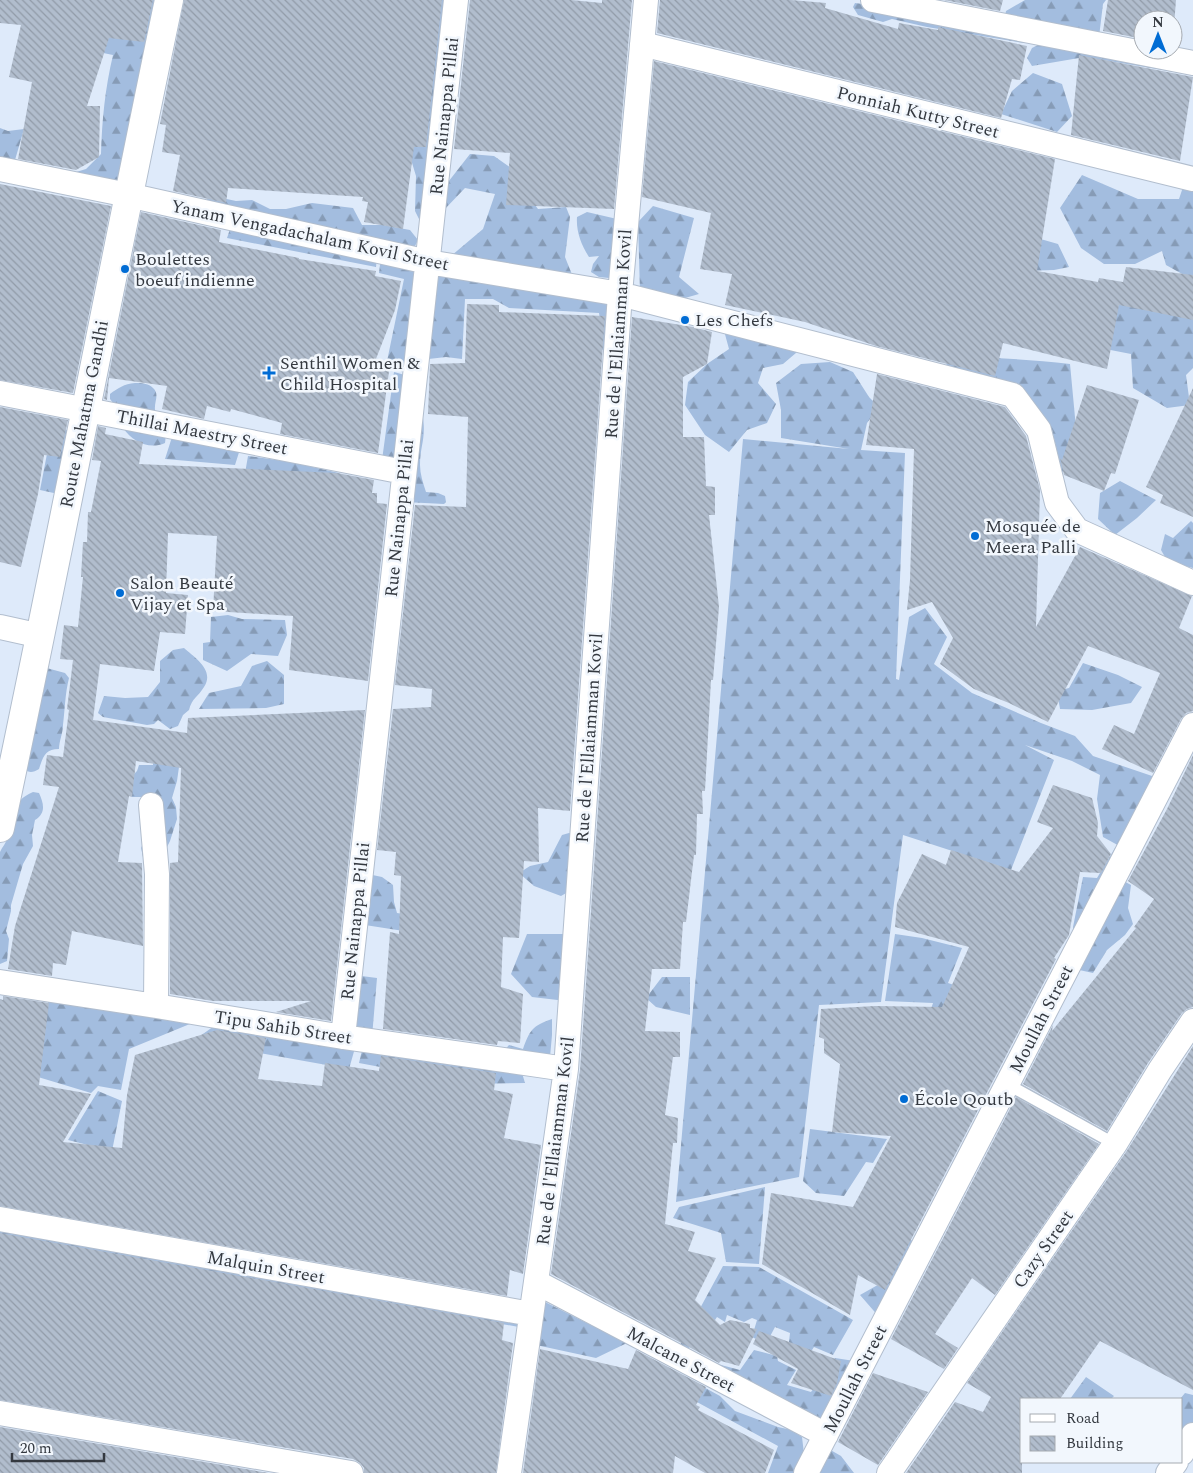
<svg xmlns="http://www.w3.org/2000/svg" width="1193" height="1473" font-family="Spectral,serif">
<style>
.forest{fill:url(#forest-firs)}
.building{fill:url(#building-back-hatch)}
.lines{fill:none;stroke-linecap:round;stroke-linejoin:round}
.service-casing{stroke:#b2bece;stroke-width:14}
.minor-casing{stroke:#b2bece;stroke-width:26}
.tertiary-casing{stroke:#b2bece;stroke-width:30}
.service{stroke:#fff;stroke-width:11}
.minor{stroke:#fff;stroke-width:24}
.tertiary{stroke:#fff;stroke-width:28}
.poi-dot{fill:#006cd4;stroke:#f2f7fd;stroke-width:2}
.labels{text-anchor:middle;stroke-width:5;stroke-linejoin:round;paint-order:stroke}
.street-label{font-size:18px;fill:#343940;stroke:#f2f7fd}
.poi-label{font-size:18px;fill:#343940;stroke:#f2f7fd;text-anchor:start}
</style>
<defs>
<pattern id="forest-firs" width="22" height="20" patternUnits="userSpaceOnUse" patternTransform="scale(1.25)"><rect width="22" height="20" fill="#a3bddf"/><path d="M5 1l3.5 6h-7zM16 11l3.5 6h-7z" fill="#869bb6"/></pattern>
<pattern id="building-back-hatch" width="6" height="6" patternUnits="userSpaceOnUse" patternTransform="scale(1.25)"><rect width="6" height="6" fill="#b1bdcd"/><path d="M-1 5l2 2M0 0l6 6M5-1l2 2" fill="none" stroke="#919ba8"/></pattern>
</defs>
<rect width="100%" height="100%" fill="#deeafa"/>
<path class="forest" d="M108,0H166L127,193L0,162V128L8,131L24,129L15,160L73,173L86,169L101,154C102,120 105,89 113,55L59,44Z
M415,0H450L420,221L415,211L416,176L406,143Z
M1025,0H1106L1103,4L1099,37L1004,21L1006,11Z
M855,3L870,5L1025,39L1024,43L927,27L892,19L883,22L858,15L853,7Z
M1040,44L1193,68V75L1085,57L1032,66L1027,58L1032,48Z
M1033,73L1062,84L1072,116L1057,132L1001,114L1012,91Z
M470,154L494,156L514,170L524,190L538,209L566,207L570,217L565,257L575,282L451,256L483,229L495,194L465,188L443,211L445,186Z
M1082,175L1138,199H1179L1184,184L1193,185V280L1166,265L1162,251L1135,264H1104L1081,248L1060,208Z
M208,198H222L236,201L252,200L270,209H286L312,203L353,208L362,225H383L410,230L418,240L412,252L203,205Z
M653,206L694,218L679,277L699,294L671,302L640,292L638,222Z
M587,212L617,219L613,274L609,278L599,277L591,272L593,264L599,256L589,257C581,245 576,231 577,217Z
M232,223L377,255L376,267L227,238Z
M1037,238L1058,244L1069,267L1054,270L1022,271Z
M381,256L424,265L412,375L386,366L404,279L379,273Z
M430,265L618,295L612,355L590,343L601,326L599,313L509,308L493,299H465L462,359L446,357L420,360Z
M1138,303L1193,309V368L1186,375L1190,405L1167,408L1133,388L1131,354L1090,346L1119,305Z
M723,327L803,347L783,364L763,368L758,383L776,404L767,423L747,430L729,452L705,435L685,405L688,382L707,364L729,349Z
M946,355C988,358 1029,359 1070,364L1076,428L1072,467L1062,472L1052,430L1025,400L947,373Z
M830,362L853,372L869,397L879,407L867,423L861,450L905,453L896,679L899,680L909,617L925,608L947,637L934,664L972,693L1041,723L1075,736L1093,756L1158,778L1124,848L1066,963L1074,942L1073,927L1083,877L1097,878L1115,848H1123L1103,837L1097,799L1100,775L1072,761L1025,745L1054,760L1011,870L903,835L881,1002L819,1005L799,1177L676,1202L743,439L849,449L781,438V410L776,383L801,364Z
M394,372L412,377L402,466L382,460Z
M135,383C141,383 148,383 153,388C160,394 154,402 155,410C156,423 168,427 165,443C149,450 133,442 123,428C117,419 119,409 110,399V394C118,388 124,384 135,383Z
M415,418H423C426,438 420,447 420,465C420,474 423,483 426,492L438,493L445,496L446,502L444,504L405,502Z
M52,428L75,431L63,495L40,490Z
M172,437L241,446L235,465L165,459Z
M248,456L291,462L339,473L354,488L244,479Z
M1120,481L1156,500L1137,518L1115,535L1098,519L1100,493Z
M1191,521L1193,523V568L1168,562L1161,550L1165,534L1173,538Z
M228,615L242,619L285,620L287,635L278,656L251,654L227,671L203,660V643L210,642L211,617Z
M184,648C195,658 215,670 204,687C198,697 192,698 189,710L183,715L178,726L170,729L158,720L154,724L147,725L103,717L98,713L104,696L125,698L148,697L160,682V661L173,650Z
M267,661L284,675V704L266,708L199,709L209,693L241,686L252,666Z
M1083,663L1118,675L1142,687L1131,703L1092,710L1060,709L1057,691L1069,688Z
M43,667L65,673L69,678C65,694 65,709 63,725C63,733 59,741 59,749C45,749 43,757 39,769C30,775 25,771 18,764Z
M152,742L179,767L177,781L172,798L176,807L177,819L170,841L165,851L147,859L143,857L141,848L150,828L146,797H132L127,781L137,771L139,765H153Z
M33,792L39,793C44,804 46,813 35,820L32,835L33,846L23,864L11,905V911L6,931L9,939L7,961L0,964V852C2,847 7,842 7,838C9,818 12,801 33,792Z
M569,833L576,835L575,888L561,896L534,886L519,873L530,866L548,862L562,835Z
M363,873L382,877L393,885L394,902L397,913L416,916L410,932L365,925Z
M1118,878L1131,885L1128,908L1133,924L1125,935L1107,950L1093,973L1070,968Z
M527,934H571L566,1001L532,997L511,974Z
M895,934L922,938L962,948L948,983L1012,1004L929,1015L933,1003L885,1001Z
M354,975L377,978L372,1037L346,1033Z
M662,977H690V1015L656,1007L646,998Z
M49,995L202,1019L129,1049L121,1090L98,1086L91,1093L38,1077Z
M552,1019V1035L550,1057L501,1054L509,1045L523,1049C530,1030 532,1026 552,1019Z
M217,1024L357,1041L349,1069L193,1041Z
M363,1046L522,1073L525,1083L471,1084L359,1063Z
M98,1091L122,1101L112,1151L68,1140Z
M810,1129L887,1139L873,1163L866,1162L844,1196L816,1193L803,1181Z
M765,1187L759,1264L726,1262L721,1233L673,1218L679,1207Z
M0,1225L522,1315L519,1327L0,1236Z
M922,1240L880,1318L860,1295L883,1282L891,1241Z
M723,1266L759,1267L853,1320L833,1355L814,1347L808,1356L788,1350L790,1333L775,1327L766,1344L752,1337L757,1320L752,1318L744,1322L727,1315L725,1322L717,1317L711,1326L703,1325L683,1358L679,1347Z
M541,1300L627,1343L596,1358L536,1345Z
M754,1350L777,1356L778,1361L796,1370L787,1385L811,1392L835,1358L861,1362L825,1431L717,1372L721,1365L740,1370Z
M1086,1377L1114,1396L1111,1399H1070Z
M698,1384L720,1396L735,1411L778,1427L792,1430L802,1437L805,1462L801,1473H768L778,1446L673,1389Z
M1185,1393L1193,1395V1426L1182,1443V1399H1180Z
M827,1448L841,1456L854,1473H813Z"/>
<path class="building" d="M0,0H153L144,42L109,38L87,106H100L99,157L76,170L18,159L32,82L9,77L21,25L0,23Z
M184,0H442L426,147H414L403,229L364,222L368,202L362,201L363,197L228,188L226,203L173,191L180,155L162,152L166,125L160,124Z
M470,0H571L602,3V0H632L614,209L506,205L510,153L454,149Z
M660,0H791L826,3L825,8L898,29L899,23L938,30V27L1027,46L1020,80L1012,79L1001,118L657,33Z
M944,0H1003L1000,11Z
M1108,0H1176L1173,39V20H1143V39L1103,31Z
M1079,55L1193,77L1180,161L1071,135Z
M654,61L1055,159L1037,271L1098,282L1099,278L1123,282L1126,267L1193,275V320L1119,305L1107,369L1003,343L995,376L876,346L805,322L725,305L732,274L700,269L711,213L642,197Z
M0,184L111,206L73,393L0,380Z
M141,212L221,230L219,242L299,258V259L376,271L375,276L401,281L395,310L374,364H390L378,453L280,434L282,423L231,409L230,412L207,406L204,419L162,409L167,386L109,378L107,400L104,399Z
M467,304L499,305V312L605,316L570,811L538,808L539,862L524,861L519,938L503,937L501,987L523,994L520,1043L498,1041L497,1045L383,1029L390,932L399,934L401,876L394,875L396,852L377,850L393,709L431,707L432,689L395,685L415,505L466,507L468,417L428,414L430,364L465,363Z
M632,317L693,327L712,332L707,364L683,377V437H704L706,486L715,487V515H709L719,607L713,680H711L705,791H702L703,814H697L696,855H694L686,922H683L680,969H652L645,1031L680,1032V1057H673L665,1115L678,1118L677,1143H673L665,1224L695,1232L688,1251L716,1258L695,1300L720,1325L730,1320L750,1324V1328L757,1329L739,1366L721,1361L719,1363L551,1274L580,1070Z
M877,374L1005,407L1026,436L1040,490L1036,627L1080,547L1192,596L1179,628L1193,635V711L1186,713L1181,719L1153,773L1102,749L1114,725L1134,734L1160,673L1088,646L1048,722L1009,703L974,689L940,664L953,638L932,602L907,610L910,580L914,449L866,445Z
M1087,385L1139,400L1115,474L1111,473L1104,491L1064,475L1060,458L1062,460Z
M1193,388V517L1160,503L1163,495L1146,487Z
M0,407L68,420L60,457L44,455L38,494L21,567L0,562Z
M98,426L106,428L105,434L143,442L139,464L337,473L374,480L372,493H377V503L387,504L368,681L289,670L293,616L213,611L217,536L168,533L166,593L188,595L185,634L160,632L154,671L100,664L93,720L187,733L188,718L365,710L331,1021L276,1012L311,1001H213L170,994V863L178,862L181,768L136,761L132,797L129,796L118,862L142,863L143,946L72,931L66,965L53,963L52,976L8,969L15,926L59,787L43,785L47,755L63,757L69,710L67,709L73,660L60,659L64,625L78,627L83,577H81L83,542H87L88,512H91L101,461L92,460Z
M1193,755V1007L1187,1009L1182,1013L1148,1063L1107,1131L1023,1084L1053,1025L1052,1031L1136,928L1134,927L1154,899L1128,881L1167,809Z
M1053,785L1092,798L1098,823L1097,836L1111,854L1101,873L1080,872L1069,935L1054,958L1056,959L885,1290L858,1275L850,1315L762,1264L771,1193L853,1207L891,1136L832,1132L840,1064L824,1053V1039L819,1037L821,1009L875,1006L942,1007L969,947L895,927L897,903L922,854L946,865L951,850L1019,872L1053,828L1037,822Z
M3,996L49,1003L39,1085L91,1094L63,1142L122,1148L127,1095L135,1055L217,1030L266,1038L258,1079L322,1086L325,1063L379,1071L381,1056L496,1073L494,1090L513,1094L504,1138L541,1145L523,1274L510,1270L507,1296L0,1206V999L3,1000Z
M1193,1046V1390L1100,1341L1060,1399H1022V1473H906L955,1402L983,1412L991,1397L967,1383L1126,1152Z
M1016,1097L1099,1144L995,1295L972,1278L935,1334L958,1348L944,1369L891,1339Z
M0,1233L504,1323L502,1340L513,1343L496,1473H364V1468L360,1463L353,1459L0,1400Z
M759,1331L841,1361L837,1383L831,1396L791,1383L798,1369L753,1344Z
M540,1349L628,1369L636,1350L706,1387L696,1405L700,1407L698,1410L774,1450L765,1473H705L675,1456L673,1473H523Z
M873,1373L928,1392L878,1465L838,1442Z
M0,1427L269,1473H0Z"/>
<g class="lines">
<defs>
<path id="service" d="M1007,1084L1115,1144"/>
<path id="minor" d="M873,0L1193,63
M642,44L1193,179
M0,169L128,195L428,262L620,294L1013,395L1039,430L1057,503L1077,530L1193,583
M0,393L404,472
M0,627L41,636
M151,805L157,874L156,1006
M0,982L156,1006L343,1037L566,1069
M343,1037L456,0
M0,1219L531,1314
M536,1282L826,1435
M0,1413L351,1473
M1182,1453L1193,1435
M509,1473L566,1069L620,294L646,0
M806,1473L1193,725
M889,1473L1115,1144L1160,1070L1193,1021
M1168,1473L1176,1462"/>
<path id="tertiary" d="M0,828C59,553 111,276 169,0"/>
</defs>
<use href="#service" class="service-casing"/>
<use href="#minor" class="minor-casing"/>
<use href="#tertiary" class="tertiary-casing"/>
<use href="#service" class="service"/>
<use href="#minor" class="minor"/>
<use href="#tertiary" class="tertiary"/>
</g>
<g class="poi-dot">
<circle cx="125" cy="269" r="5"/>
<circle cx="685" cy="320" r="5"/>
<path d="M266.5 365.5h5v5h5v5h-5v5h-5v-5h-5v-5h5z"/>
<circle cx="975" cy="536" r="5"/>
<circle cx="120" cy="593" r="5"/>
<circle cx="904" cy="1099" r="5"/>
</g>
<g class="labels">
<g class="street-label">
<text transform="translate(918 112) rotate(14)" y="6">Ponniah Kutty Street</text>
<text transform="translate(444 116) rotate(-84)" y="6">Rue Nainappa Pillai</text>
<text transform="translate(310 235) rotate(12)" y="6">Yanam Vengadachalam Kovil Street</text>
<text transform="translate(618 334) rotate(-86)" y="6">Rue de l'Ellaiamman Kovil</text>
<text transform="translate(84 414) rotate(-79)" y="6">Route Mahatma Gandhi</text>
<text transform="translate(202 432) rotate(11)" y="6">Thillai Maestry Street</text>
<text transform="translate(399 518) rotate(-84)" y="6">Rue Nainappa Pillai</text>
<text transform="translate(589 738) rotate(-86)" y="6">Rue de l'Ellaiamman Kovil</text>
<text transform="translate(355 921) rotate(-84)" y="6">Rue Nainappa Pillai</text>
<text transform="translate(1041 1019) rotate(-63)" y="6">Moullah Street</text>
<text transform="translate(283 1027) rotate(9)" y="6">Tipu Sahib Street</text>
<text transform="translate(555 1141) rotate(-83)" y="6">Rue de l'Ellaiamman Kovil</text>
<text transform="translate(1043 1249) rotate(-55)" y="6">Cazy Street</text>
<text transform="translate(266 1267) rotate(10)" y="6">Malquin Street</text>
<text transform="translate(681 1359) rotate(28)" y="6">Malcane Street</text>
<text transform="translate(855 1379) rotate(-63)" y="6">Moullah Street</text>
</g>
<g class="poi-label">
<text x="135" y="265">Boulettes<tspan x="135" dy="21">boeuf indienne</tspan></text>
<text x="695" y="326">Les Chefs</text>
<text x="280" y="369">Senthil Women &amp;<tspan x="280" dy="21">Child Hospital</tspan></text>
<text x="985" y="532">Mosquée de<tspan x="985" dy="21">Meera Palli</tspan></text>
<text x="130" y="589">Salon Beauté<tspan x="130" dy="21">Vijay et Spa</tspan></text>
<text x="914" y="1105">École Qoutb</text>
</g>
</g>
<rect x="1020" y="1398" width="162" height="65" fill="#f2f7fd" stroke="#a6abb1"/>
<rect x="1030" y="1414" width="25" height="8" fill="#ffffff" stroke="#a6abb1"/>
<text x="1066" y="1423" font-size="15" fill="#343940">Road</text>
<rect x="1030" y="1436" width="25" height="15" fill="url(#building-back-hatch)" stroke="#a6abb1"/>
<text x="1066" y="1448" font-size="15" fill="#343940">Building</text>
<g transform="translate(1158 35)"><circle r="24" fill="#f2f7fd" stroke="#a6abb1"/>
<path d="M0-4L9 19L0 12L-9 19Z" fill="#006cd4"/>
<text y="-8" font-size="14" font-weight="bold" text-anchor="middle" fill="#343940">N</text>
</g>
<path d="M12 1453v8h92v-8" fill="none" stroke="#343940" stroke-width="2.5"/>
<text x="20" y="1453" font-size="15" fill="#343940" stroke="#f2f7fd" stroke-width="4" paint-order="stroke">20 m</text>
</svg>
